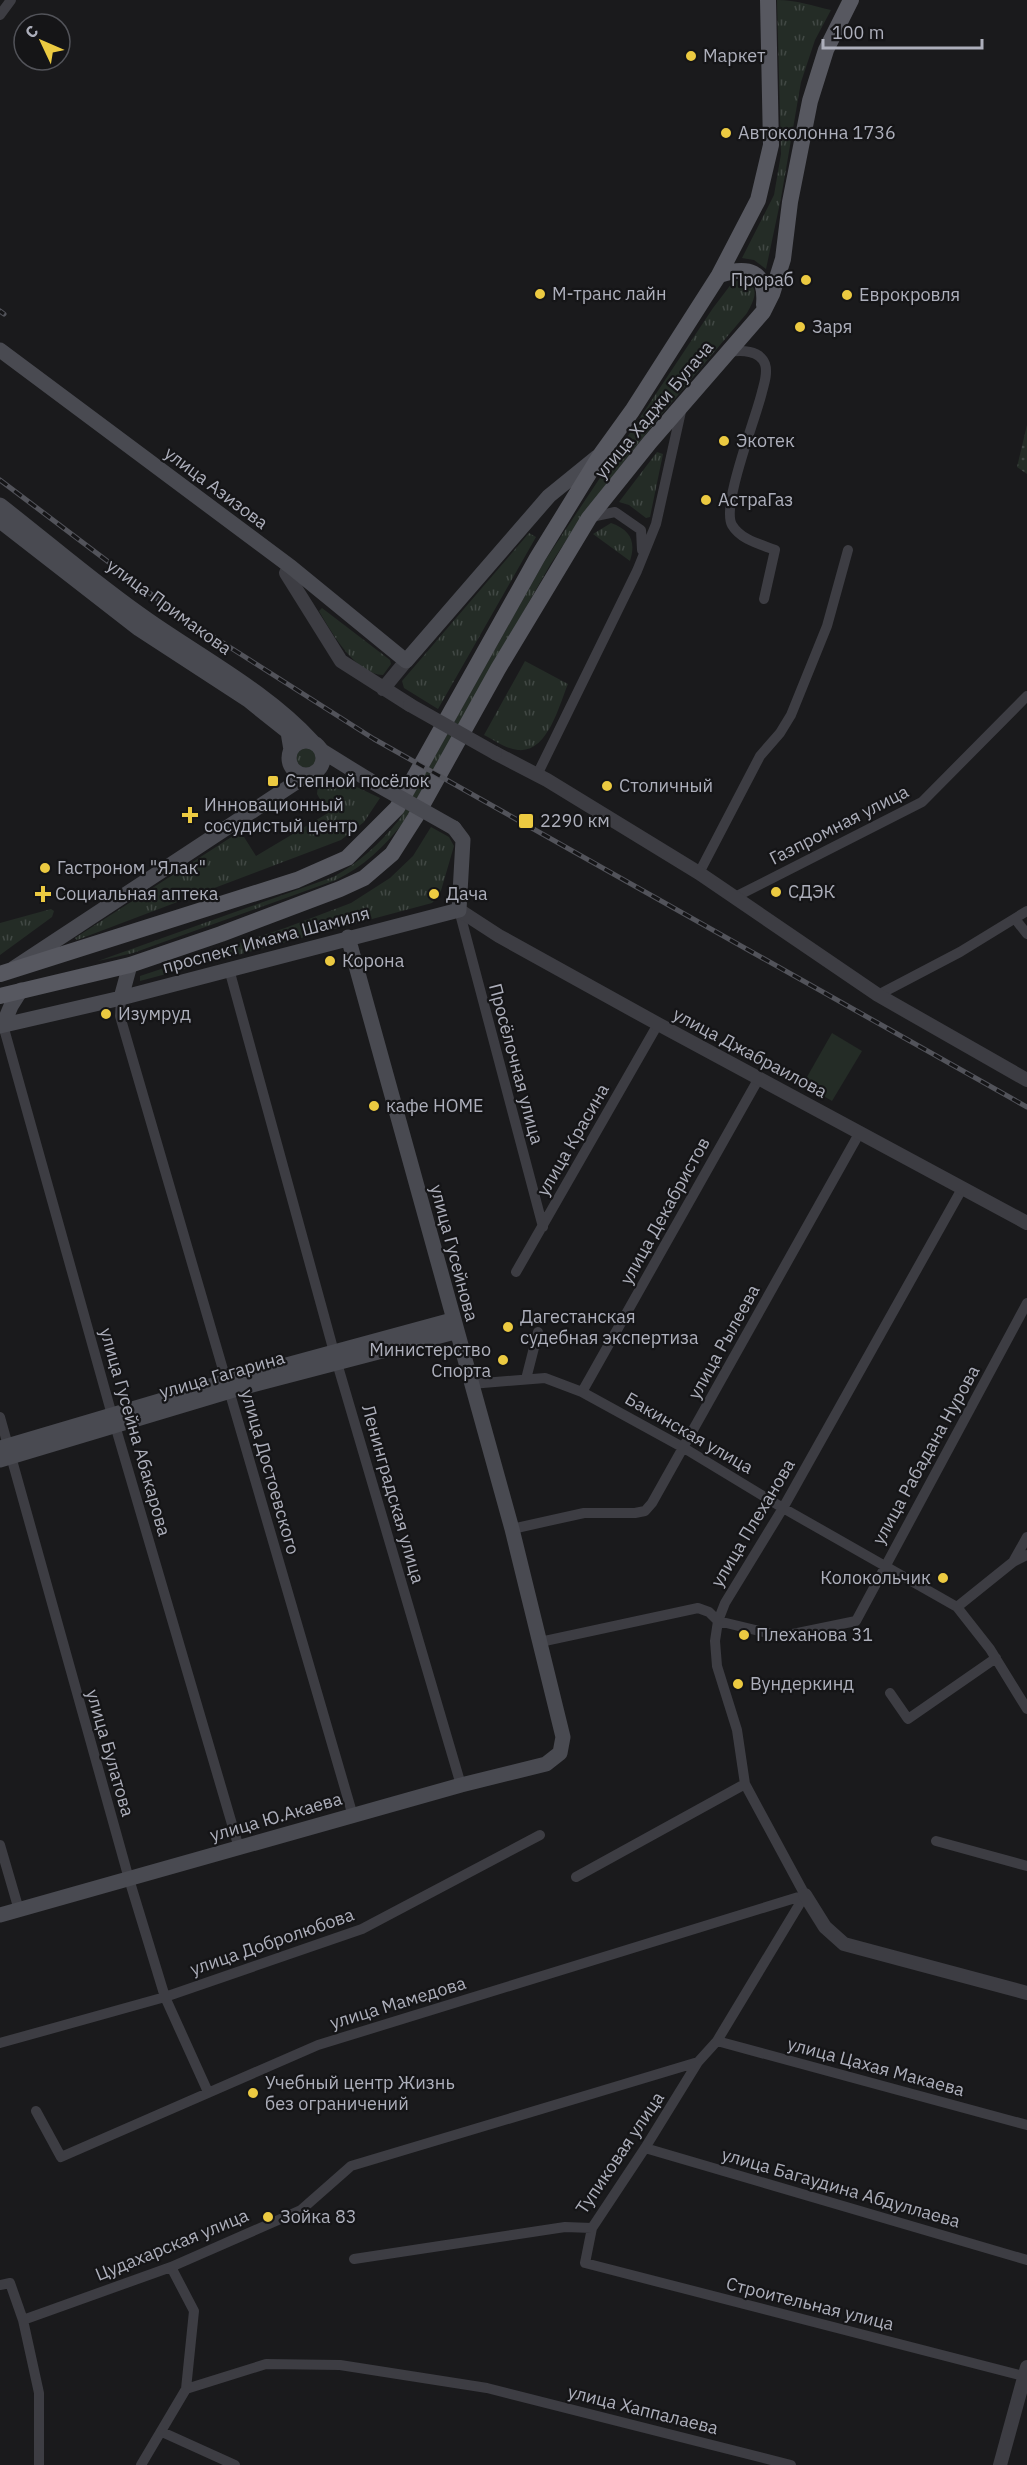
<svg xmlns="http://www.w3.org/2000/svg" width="1027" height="2465" font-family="'IBM Plex Sans',sans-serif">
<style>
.grass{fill:url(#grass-tufts)}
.park{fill:url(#park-dots)}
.garden{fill:#242c26}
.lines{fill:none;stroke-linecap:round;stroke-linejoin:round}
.minor{stroke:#3d3d43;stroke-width:10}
.tertiary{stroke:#3d3d43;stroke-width:14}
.secondary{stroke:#494a51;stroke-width:15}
.primary{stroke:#575860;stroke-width:16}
.rail-casing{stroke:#52535a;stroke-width:5}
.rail{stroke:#151517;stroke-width:3;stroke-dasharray:9;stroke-linecap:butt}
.tertiary-bridge{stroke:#3d3d43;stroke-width:14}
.secondary-bridge{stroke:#494a51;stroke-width:15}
.poi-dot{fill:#ecca41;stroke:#151517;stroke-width:2}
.labels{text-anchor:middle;stroke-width:4.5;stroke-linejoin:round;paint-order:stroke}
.poi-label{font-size:18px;fill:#adafbb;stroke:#151517;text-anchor:start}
.street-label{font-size:18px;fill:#adafbb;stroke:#151517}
</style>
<defs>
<pattern id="grass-tufts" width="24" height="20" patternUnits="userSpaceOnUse" patternTransform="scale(1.5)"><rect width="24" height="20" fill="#242c26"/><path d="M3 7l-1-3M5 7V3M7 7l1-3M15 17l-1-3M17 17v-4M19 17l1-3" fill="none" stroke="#414844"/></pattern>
<pattern id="park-dots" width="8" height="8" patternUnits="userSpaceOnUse" patternTransform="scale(1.5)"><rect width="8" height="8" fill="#242c26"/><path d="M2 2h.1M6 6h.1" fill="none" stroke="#414844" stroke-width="1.8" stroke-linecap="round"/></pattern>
</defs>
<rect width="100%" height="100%" fill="#1a1a1c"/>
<path class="grass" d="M777,0C796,0 813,6 831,10L815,40L801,82L781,198L766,269L754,260L742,258L774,195L781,154Z
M742,279C761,286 755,299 747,313L656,421L586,510L550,565L403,823C383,848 364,866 336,880L133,953L98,961L333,877C360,862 379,844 399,820L544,562L713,308L732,283Z
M657,452L663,454L650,517L646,518L629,505L619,502Z
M611,523C631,530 636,542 630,561L593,534Z
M529,533L536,537L438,709L404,688L402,681Z
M322,608L390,660L391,664L383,675C356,675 331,632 319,611Z
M525,661L568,684C559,705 548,753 518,750C506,749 494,740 484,735Z
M296 758a10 10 0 1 1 20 0a10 10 0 1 1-20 0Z
M338,778L380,798L364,822L341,840L77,940L75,938L233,836L244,837L256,856L328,813L317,794L318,784Z
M431,827L449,837L454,846L440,894L432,903L140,981V976L285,928L351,903L390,878L413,856Z
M51,909L54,911L52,917L0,955V923Z"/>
<path class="park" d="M1027,425V474L1017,467Z"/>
<path class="garden" d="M832,1033L862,1051L832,1101L803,1084Z"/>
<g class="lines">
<path class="minor" d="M0,15L11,0
M729,352C741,350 760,350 765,364C768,373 764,384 762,392C756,418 721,506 732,525C741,540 760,544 775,550L764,599
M591,517L615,512L641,530L642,550
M537,775L637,571L656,524L682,407
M699,873L760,756L780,733L791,715L827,626L848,550
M735,897L922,802L1027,696
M459,910L543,1227
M1016,920L1027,934
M229,969L337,1363L461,1785
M878,995L960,952L1027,911
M121,998L120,1016L353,1816
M3,1025L112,1415L239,1848
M516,1272L658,1024
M526,1379L538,1332
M471,1384L545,1378L582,1392L684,1448L783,1508L957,1607L990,1649L1027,1709
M582,1392L759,1078
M0,1417L129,1879L165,1997L208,2092
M512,1529L584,1513H635L645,1511L652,1503L860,1132
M1013,1562L1027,1537
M957,1607L1013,1562L1027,1555
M540,1642L698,1608L709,1612L718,1621L776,1635H788L856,1621L1027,1303
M890,1693L908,1719L996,1658
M936,1841L1027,1866
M0,1845L19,1910
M576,1877L745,1784
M805,1895L745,1784L737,1730L717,1666L715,1641L718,1621L725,1603L783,1508L963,1187
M717,2041L1027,2125
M0,2043L165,1997L362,1929L540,1835
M36,2111L61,2157L318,2045L805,1895
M645,2148L1027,2260
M592,2228L585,2263L1027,2377
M354,2259L565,2227L592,2228L645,2148L698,2062L717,2041L805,1895
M0,2285L10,2283L23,2320L39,2393V2465
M23,2320L171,2267L301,2210L351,2166L698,2062
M186,2389L266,2364L340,2365L487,2388L791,2465
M162,2432L235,2465
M141,2465L186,2389L194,2311L171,2267"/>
<path class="tertiary" d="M286,573L341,661L410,705
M383,689L406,661
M495,753L547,780L699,873L878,995L1027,1080
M459,910L499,936L658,1024L1027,1223
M805,1895L825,1927L844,1944L1027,1993
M1000,2465L1027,2367"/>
<path class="secondary" d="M0,350L291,567L406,661L549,496L597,457
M0,505C49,543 97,585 148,620C204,659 267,692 313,742
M0,521L139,629L248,700L288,732L291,750
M289 758a17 17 0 1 1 34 0a17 17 0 1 1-34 0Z
M322,751L369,780
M14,968L307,775
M121,998L130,965
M3,1025L11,1006L21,990
M0,1026L121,998L459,910L463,840L454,828
M0,1448L227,1381L452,1320
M0,1460L237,1389L455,1332
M0,1915L461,1785L546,1764L560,1753L563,1737L512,1529L348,937"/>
<path class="primary" d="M719,275C748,266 767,270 764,305
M0,974L297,880L347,858L397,808L537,558L601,454L632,411L719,275L758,200L771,145L768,0
M0,996L130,965L221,934L340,889L364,878L392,854L415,818L498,669L589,518L650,442L763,312L772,294L783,259L790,202L810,101L826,50L851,0"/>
<defs>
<path id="rail" d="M0,311L4,314
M0,480L176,613L374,739L1027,1107"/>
</defs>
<use href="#rail" class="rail-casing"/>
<use href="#rail" class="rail"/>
<path class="tertiary-bridge" d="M410,705L495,753"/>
<path class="secondary-bridge" d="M369,780L454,828"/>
</g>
<g class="poi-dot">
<circle cx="691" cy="56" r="6"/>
<circle cx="726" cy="133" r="6"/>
<circle cx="806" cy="280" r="6"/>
<circle cx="540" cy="294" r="6"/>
<circle cx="847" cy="295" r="6"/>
<circle cx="800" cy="327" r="6"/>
<circle cx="724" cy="441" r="6"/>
<circle cx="706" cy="500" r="6"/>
<rect x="267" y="775" width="12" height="12" rx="3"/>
<circle cx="607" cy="786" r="6"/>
<path d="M187 806h6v6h6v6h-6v6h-6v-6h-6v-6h6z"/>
<rect x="518" y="813" width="16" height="16" rx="3"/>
<circle cx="45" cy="868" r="6"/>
<circle cx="776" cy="892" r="6"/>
<path d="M40 885h6v6h6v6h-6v6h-6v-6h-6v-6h6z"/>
<circle cx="434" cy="894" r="6"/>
<circle cx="330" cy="961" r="6"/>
<circle cx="106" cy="1014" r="6"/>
<circle cx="374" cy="1106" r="6"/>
<circle cx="508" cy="1327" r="6"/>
<circle cx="503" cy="1360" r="6"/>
<circle cx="943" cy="1578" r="6"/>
<circle cx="744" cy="1635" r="6"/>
<circle cx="738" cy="1684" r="6"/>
<circle cx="253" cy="2093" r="6"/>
<circle cx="268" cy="2217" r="6"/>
</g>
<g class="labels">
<g class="poi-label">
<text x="703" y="62">Маркет</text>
<text x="738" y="139">Автоколонна 1736</text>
<text x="794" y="286" text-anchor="end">Прораб</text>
<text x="552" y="300">М-транс лайн</text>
<text x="859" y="301">Еврокровля</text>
<text x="812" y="333">Заря</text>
<text x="736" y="447">Экотек</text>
<text x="718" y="506">АстраГаз</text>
<text x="285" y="787">Степной посёлок</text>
<text x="619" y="792">Столичный</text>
<text x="204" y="811">Инновационный<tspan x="204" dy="21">сосудистый центр</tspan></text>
<text x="540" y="827">2290 км</text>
<text x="57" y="874">Гастроном "Ялак"</text>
<text x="788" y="898">СДЭК</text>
<text x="55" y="900">Социальная аптека</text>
<text x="446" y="900">Дача</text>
<text x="342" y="967">Корона</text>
<text x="118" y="1020">Изумруд</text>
<text x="386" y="1112">кафе HOME</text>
<text x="520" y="1323">Дагестанская<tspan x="520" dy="21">судебная экспертиза</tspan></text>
<text x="491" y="1356" text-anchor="end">Министерство<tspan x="491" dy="21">Спорта</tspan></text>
<text x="931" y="1584" text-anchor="end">Колокольчик</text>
<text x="756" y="1641">Плеханова 31</text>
<text x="750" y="1690">Вундеркинд</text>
<text x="265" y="2089">Учебный центр Жизнь<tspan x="265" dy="21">без ограничений</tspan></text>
<text x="280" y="2223">Зойка 83</text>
</g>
<g class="street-label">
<text transform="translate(654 410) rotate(-50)" y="6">улица Хаджи Булача</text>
<text transform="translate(216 488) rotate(37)" y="6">улица Азизова</text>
<text transform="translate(169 607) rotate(36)" y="6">улица Примакова</text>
<text transform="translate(839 825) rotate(-27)" y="6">Газпромная улица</text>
<text transform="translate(266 940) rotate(-15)" y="6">проспект Имама Шамиля</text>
<text transform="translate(750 1053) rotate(28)" y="6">улица Джабраилова</text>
<text transform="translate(516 1064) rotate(75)" y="6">Просёлочная улица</text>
<text transform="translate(573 1140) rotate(-60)" y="6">улица Красина</text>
<text transform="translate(665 1211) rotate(-61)" y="6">улица Декабристов</text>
<text transform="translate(454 1253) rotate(75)" y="6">улица Гусейнова</text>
<text transform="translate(724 1342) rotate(-61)" y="6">улица Рылеева</text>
<text transform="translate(222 1375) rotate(-16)" y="6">улица Гагарина</text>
<text transform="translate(135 1432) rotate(74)" y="6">улица Гусейна Абакарова</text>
<text transform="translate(689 1433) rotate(30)" y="6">Бакинская улица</text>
<text transform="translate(926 1455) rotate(-61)" y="6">улица Рабадана Нурова</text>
<text transform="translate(270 1472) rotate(74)" y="6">улица Достоевского</text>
<text transform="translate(393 1494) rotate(74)" y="6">Ленинградская улица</text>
<text transform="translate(753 1523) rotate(-59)" y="6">улица Плеханова</text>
<text transform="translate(110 1753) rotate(74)" y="6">улица Булатова</text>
<text transform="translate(276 1817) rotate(-16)" y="6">улица Ю.Акаева</text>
<text transform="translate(272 1942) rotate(-19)" y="6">улица Добролюбова</text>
<text transform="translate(398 2003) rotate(-17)" y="6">улица Мамедова</text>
<text transform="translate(876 2067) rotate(15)" y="6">улица Цахая Макаева</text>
<text transform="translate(620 2153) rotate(-56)" y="6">Тупиковая улица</text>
<text transform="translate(841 2188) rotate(16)" y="6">улица Багаудина Абдуллаева</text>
<text transform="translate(172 2245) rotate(-22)" y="6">Цудахарская улица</text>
<text transform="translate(810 2304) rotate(14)" y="6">Строительная улица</text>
<text transform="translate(643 2410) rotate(14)" y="6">улица Хаппалаева</text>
</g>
</g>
<g transform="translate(42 42) rotate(314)"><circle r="28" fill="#151517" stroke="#525359" stroke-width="1.5"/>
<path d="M0-4.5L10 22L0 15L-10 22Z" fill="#ecca41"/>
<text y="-9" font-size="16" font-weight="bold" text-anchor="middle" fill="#adafbb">С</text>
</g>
<path d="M823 39v9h159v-9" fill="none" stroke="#adafbb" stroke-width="3"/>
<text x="832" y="39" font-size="18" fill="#adafbb" stroke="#151517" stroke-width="4.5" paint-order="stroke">100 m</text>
</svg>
